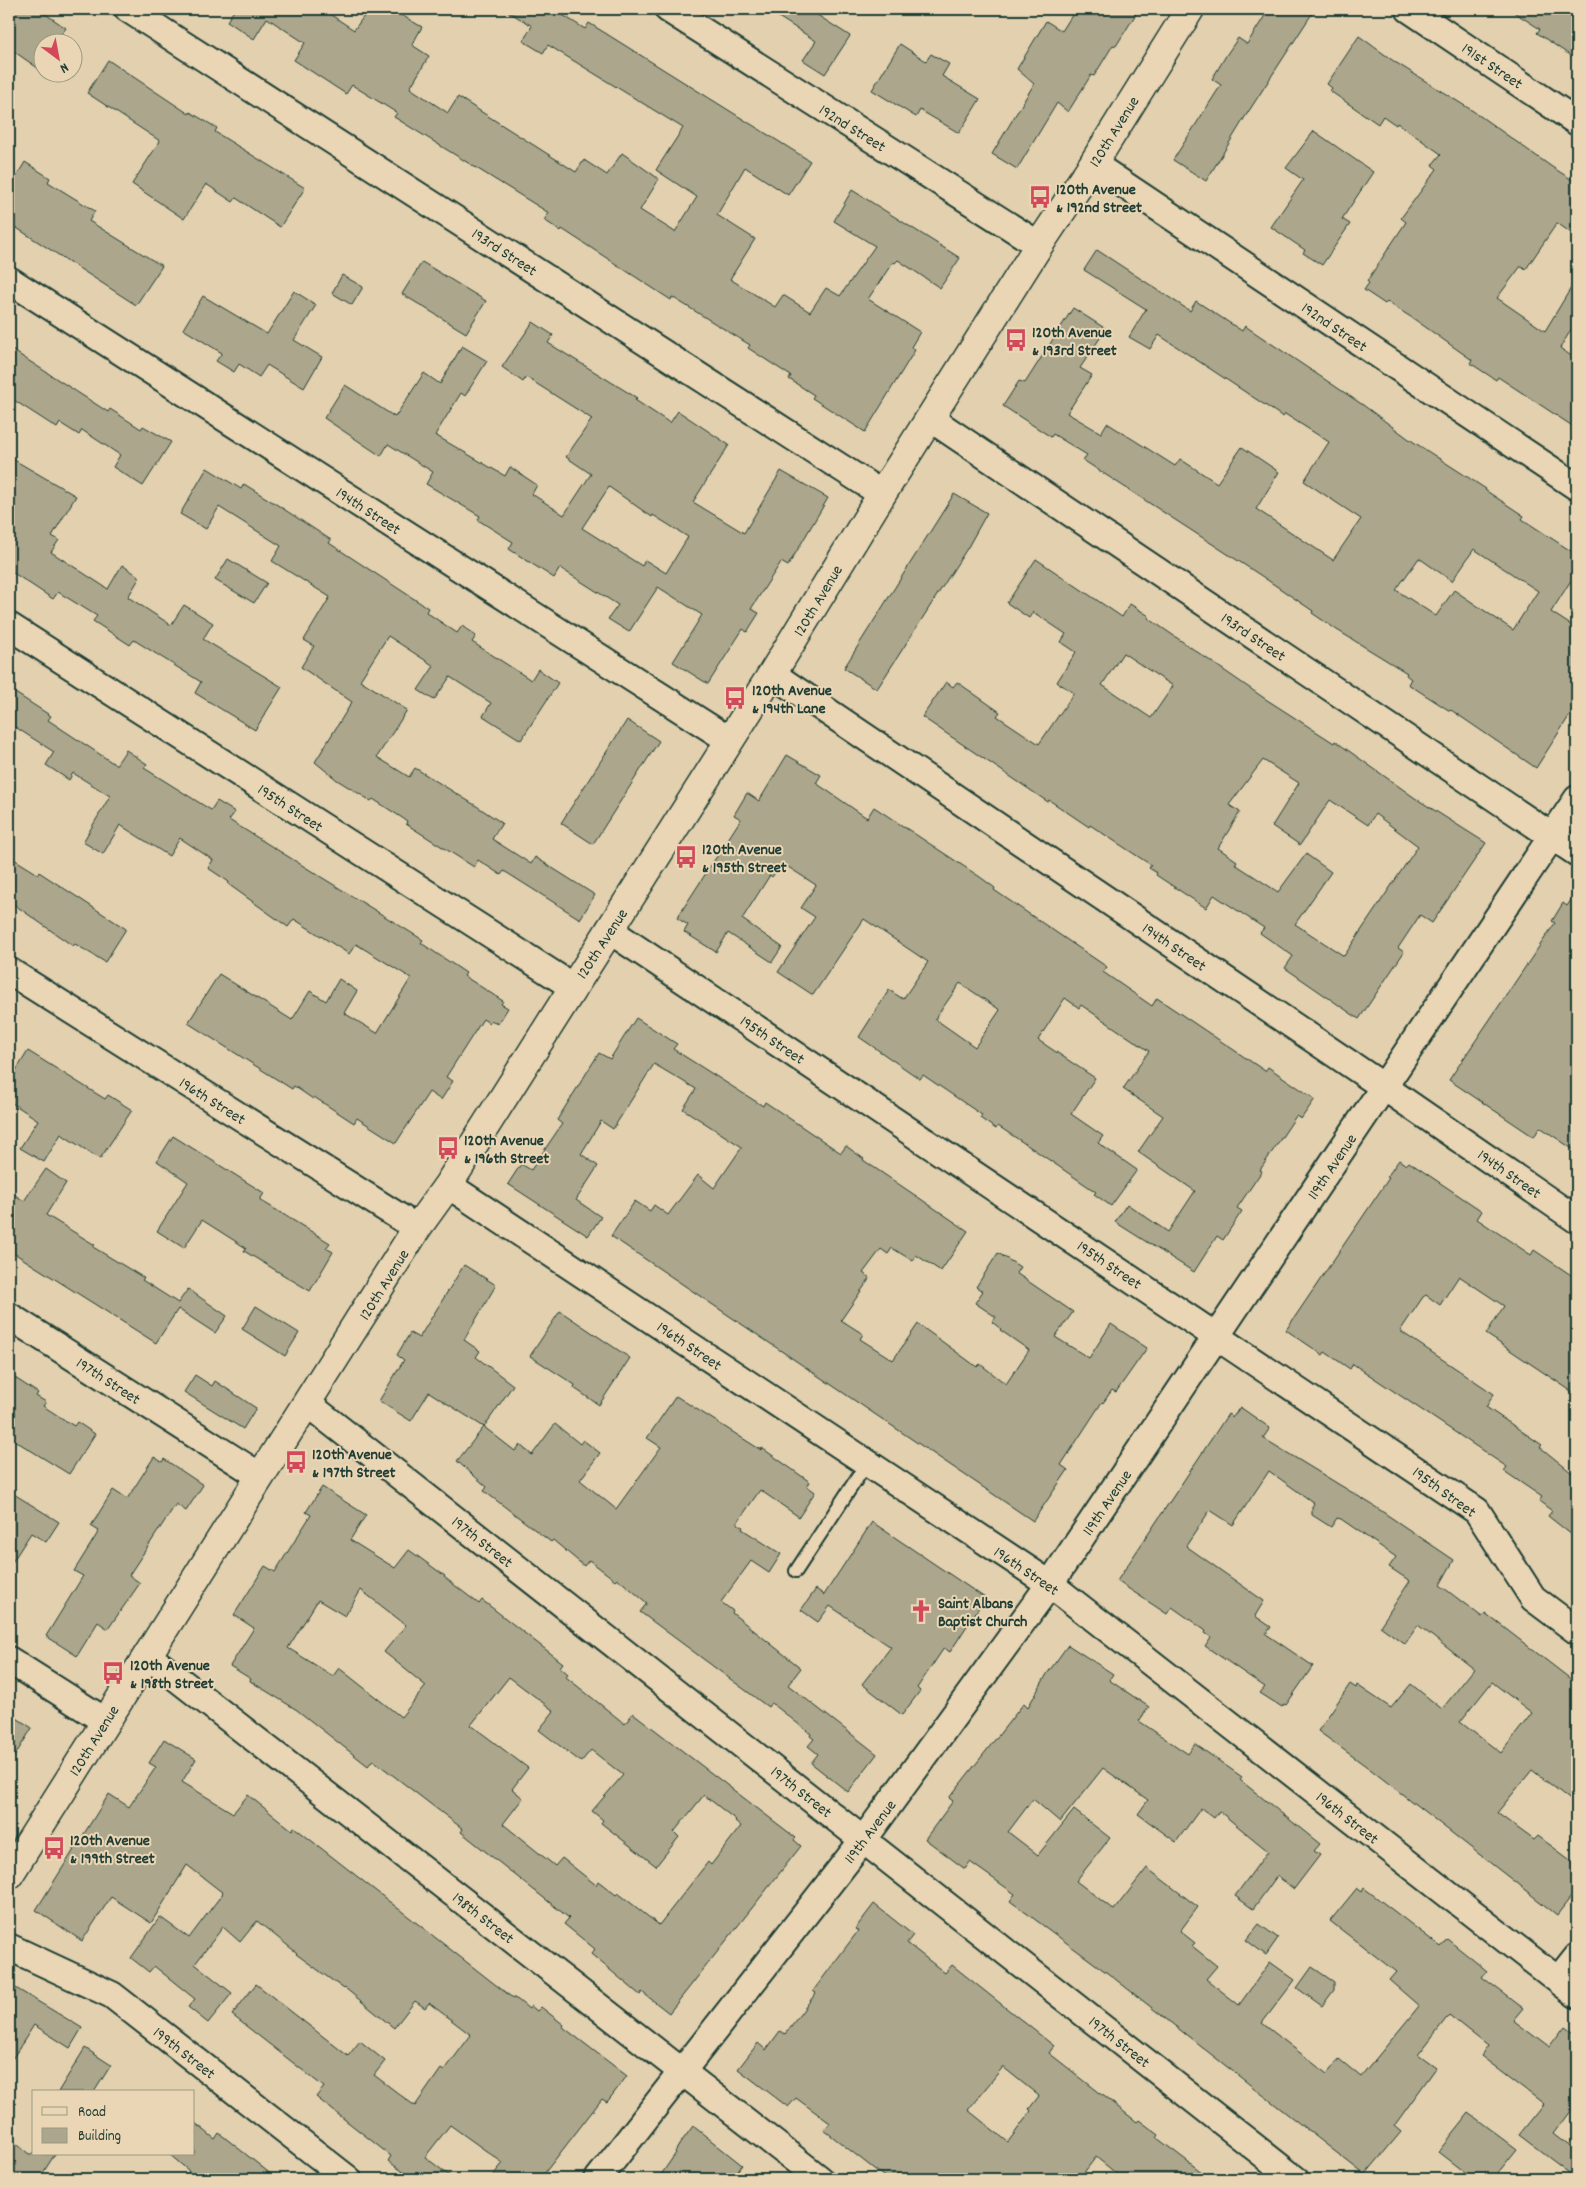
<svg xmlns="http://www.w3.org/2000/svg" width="1586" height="2188" font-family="Dekko,sans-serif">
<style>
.building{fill:#aba68c;stroke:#1f3d34;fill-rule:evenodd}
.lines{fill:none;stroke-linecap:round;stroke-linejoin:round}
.lane-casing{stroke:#1f3d34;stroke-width:16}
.street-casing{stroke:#1f3d34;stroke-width:30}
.secondary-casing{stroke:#1f3d34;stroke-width:31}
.lane{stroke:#ead6b4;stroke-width:12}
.street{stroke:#ead6b4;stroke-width:26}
.secondary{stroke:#ead6b4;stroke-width:28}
.labels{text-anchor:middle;stroke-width:4;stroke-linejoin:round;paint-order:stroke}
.street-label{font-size:16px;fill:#1f3d34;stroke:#ead6b4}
.poi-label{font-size:16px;font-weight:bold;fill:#1f3d34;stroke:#ead6b4;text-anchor:start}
</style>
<rect width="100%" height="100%" fill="#e2d0af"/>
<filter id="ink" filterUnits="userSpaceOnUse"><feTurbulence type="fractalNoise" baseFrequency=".02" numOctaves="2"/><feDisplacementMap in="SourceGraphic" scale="10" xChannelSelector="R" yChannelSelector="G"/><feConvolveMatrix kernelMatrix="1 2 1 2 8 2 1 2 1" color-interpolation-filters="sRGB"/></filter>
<g filter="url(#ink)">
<path class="building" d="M9,9H38L66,28L56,42H42V71L9,48Z
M235,9H322L354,30L369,9H391L422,27L412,45L429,56L410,88L448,113L458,97L576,172L584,160L607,175L622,153L659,179L640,210L675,232L697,197L656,170L683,128L548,45L543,53L523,41L532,26L504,9H553L585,29L589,23L810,161L788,195L745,167L717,215L755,239L730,279L775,307L783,295L810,312L826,288L840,296L875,246L834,221L852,190L960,258L940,288L898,260L895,263L893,262L868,299L920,332L911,347L915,350L865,432L812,398L814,395L789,379L791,376L748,348L750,345L672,297L671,300L562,229L561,231L544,220L549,213L394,117L397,113L352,85L346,94L294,60L305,43L267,18L254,39L227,21Z
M766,9H808L850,36L825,74L803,60L816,41Z
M1076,9H1139L1116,46L1113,45L1094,76L1091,75L1068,112L1057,103L1017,169L992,154L1034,84L1017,69L1046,21L1062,31Z
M1269,9H1315L1245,117L1206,181L1173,160L1221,85L1212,79L1227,54L1238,38L1247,44Z
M1509,9H1577V60L1537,33L1540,29Z
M1359,36L1395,62L1473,111L1552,167L1577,183V237L1557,223L1526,269L1521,266L1497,298L1545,331L1577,278V320L1560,348L1577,360V429L1498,377L1496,380L1470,363L1472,360L1414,319L1387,302L1385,304L1364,290L1369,283L1367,281L1406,222L1401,218L1437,169L1432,165L1441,154L1397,123L1396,125L1383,116L1378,124L1330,91L1332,88L1327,84Z
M900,44L926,61L931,54L949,64L942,76L980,99L959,133L920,110L916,117L872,90Z
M108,60L189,114L190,112L217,128L215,132L305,188L280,227L236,198L233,202L206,184L184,219L132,184L160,141L87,93Z
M1314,131L1373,172L1342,219L1350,224L1322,265L1303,253L1305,250L1271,227L1303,180L1286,168Z
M25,162L50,178L48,182L95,211L89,221L162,266L136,305L9,223V189Z
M1097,250L1190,311L1196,301L1242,331L1245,326L1363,405L1409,439L1486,489L1485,490L1524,516L1522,519L1577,555V571L1551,612L1577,629V704L1536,768L1451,710L1450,711L1408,684L1411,679L1406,675L1407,673L1337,630L1312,613L1313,611L1260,575L1083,460L1087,455L1053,434L1051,437L1003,406L1019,381L1025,383L1073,308L1106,329L1080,368L1092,375L1067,413L1101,433L1107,423L1175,466L1180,459L1217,483L1242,447L1279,472L1256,509L1333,560L1361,519L1304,481L1329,442L1285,414L1283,417L1159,335L1150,349L1129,337L1146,309L1084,270ZM1474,549L1538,591L1513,630L1454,590L1436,616L1396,590L1419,558L1452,581Z
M422,262L486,301L466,333L402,294Z
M342,275L363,287L352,305L332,293Z
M294,291L316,305L294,340L322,357L304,388L267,365L259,377L239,364L234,372L216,361L222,353L183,329L203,296L267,334Z
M533,322L553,335L548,343L637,398L635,400L670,423L678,411L729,445L693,502L744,533L781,471L828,498L788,566L781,562L751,609L759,613L747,632L743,629L708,684L673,662L702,615L658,587L629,632L608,619L618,605L560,568L554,578L509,549L513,542L478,520L480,516L426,484L433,472L388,444L381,456L324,418L345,385L395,417L424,373L440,384L462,346L487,361L465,396L461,393L435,435L505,476L510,467L537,485L532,494L564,515L591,474L566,457L592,419L526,377L523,382L502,367ZM609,487L652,517L653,515L688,537L666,573L645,560L642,566L582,528Z
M9,348L108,412L110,409L141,429L143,426L171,442L143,486L113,467L120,455L82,430L79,435L60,423L57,428L9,397Z
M9,457L76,496L52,536L59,540L51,552L108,589L122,565L140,577L128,597L171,625L184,605L213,623L203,639L282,687L255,730L195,693L201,682L134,640L130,645L93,621L97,616L58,592L53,599L9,570Z
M207,468L241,489L244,484L279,506L331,540L329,543L428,608L426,612L457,633L462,626L476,636L472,642L531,680L538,669L558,683L521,740L483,716L491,703L450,677L434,700L418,690L434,666L388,636L360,680L407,710L377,757L409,777L415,768L478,807L502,823L492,839L531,864L535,857L595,895L580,919L504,871L501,875L478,860L474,867L406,824L407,821L373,799L371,801L337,780L315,762L352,702L301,667L314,646L304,640L330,597L272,561L281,546L219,507L206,529L180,514Z
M954,494L987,513L968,547L877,689L844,668Z
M228,559L267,583L254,603L215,580Z
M1036,559L1122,617L1130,604L1149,616L1148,618L1180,640L1264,698L1334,743L1335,741L1415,798L1486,843L1432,923L1420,915L1398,948L1404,952L1359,1019L1285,968L1293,956L1260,933L1264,928L1214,895L1206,908L1156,875L1157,873L1149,868L1151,865L1090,825L1089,827L1049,800L1048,802L922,717L946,682L953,687L957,682L1000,712L997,716L1039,744L1074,693L1057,682L1076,652L1061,642L1066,634L1033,612L1029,618L1007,603ZM1123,653L1173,686L1151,718L1102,685ZM1263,760L1299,783L1272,826L1300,845L1330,800L1368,825L1375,814L1418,846L1344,956L1295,924L1331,872L1306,854L1278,892L1235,864L1237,861L1218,848L1240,812L1229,805Z
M9,689L51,716L48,720L116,765L126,750L147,764L144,768L211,810L217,801L235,812L229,820L423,940L421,943L466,973L464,976L503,1001L501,1004L508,1008L498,1024L491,1020L489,1023L483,1019L446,1077L453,1081L441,1100L429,1092L396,1143L357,1118L354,1123L314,1097L313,1099L294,1086L292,1089L188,1023L219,974L292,1020L310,991L326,1001L339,979L357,991L344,1013L377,1033L411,978L356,944L349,954L294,919L288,927L228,884L229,882L208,868L213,860L180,838L169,856L120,825L103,854L83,842L110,796L73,773L69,780L46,765L54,752L9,723Z
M627,720L659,741L593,844L561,823Z
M787,755L821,775L816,783L867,818L874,807L980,877L995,888L994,890L1107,967L1103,972L1152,1006L1157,998L1265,1071L1268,1067L1315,1099L1301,1119L1296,1116L1260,1170L1262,1171L1237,1208L1242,1211L1223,1240L1217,1236L1194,1272L1115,1222L1127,1204L1168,1232L1195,1191L1138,1152L1163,1116L1123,1089L1149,1051L1081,1005L1079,1008L1065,998L1038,1040L1095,1078L1071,1114L1103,1136L1098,1143L1137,1170L1111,1206L1094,1194L1096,1192L1036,1151L998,1126L996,1129L980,1118L982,1115L923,1075L920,1079L859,1037L889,990L903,999L928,962L864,919L813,995L778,972L815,917L801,908L816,885L782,863L772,877L770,875L742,919L782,947L772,962L728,933L716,952L684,932L688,925L677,918L741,819L734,815L747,793L759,801ZM960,983L1000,1010L975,1047L935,1019Z
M9,856L38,874L39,872L126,929L105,962L75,944L73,946L9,901Z
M1577,891V1152L1540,1127L1534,1137L1449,1080L1555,923L1552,921L1563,903L1567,906Z
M636,1018L677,1044L673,1049L763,1106L765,1102L841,1153L846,1146L864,1159L863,1160L968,1231L941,1271L916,1255L913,1261L892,1248L888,1254L881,1249L863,1273L870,1278L841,1320L863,1334L860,1339L893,1360L918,1324L977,1367L980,1364L1006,1384L1029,1350L1000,1330L1001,1329L992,1322L996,1317L975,1303L983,1291L976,1287L998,1253L1020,1267L1016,1273L1073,1312L1055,1337L1089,1358L1111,1324L1147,1348L1116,1392L1112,1390L1103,1403L1102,1402L1061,1465L1068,1470L1033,1521L611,1236L635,1201L650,1211L654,1205L668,1215L698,1175L714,1188L742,1147L683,1109L696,1089L654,1064L613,1129L601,1121L581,1154L598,1166L576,1200L601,1217L588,1236L508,1184L521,1164L531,1170L562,1124L557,1120L599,1053L610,1059Z
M28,1051L105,1099L108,1095L132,1110L100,1159L61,1134L44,1162L20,1148L38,1120L9,1101V1082Z
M173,1136L264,1193L260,1200L330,1243L326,1248L333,1252L310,1291L244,1251L246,1248L202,1220L184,1248L157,1231L188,1182L157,1161Z
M1399,1160L1406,1165L1409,1162L1482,1211L1477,1219L1531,1255L1534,1250L1577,1279V1395L1486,1334L1504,1306L1459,1276L1440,1305L1426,1295L1423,1297L1400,1331L1494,1394L1486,1407L1542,1445L1540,1447L1577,1477V1539L1548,1516L1552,1511L1539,1501L1542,1497L1504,1471L1507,1467L1353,1364L1350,1369L1325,1352L1323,1355L1286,1330L1389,1178L1387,1177Z
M46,1169L66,1183L46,1215L95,1245L93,1247L144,1278L142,1280L178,1303L188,1289L227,1316L215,1333L178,1309L156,1343L9,1250V1191L24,1201Z
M464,1265L496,1285L464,1340L480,1351L476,1357L513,1385L484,1427L515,1451L520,1445L532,1455L555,1424L580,1444L583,1440L600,1453L580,1480L616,1509L661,1447L647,1438L676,1396L761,1450L762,1448L810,1482L807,1486L815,1492L799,1517L760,1490L737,1523L743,1527L742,1529L781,1554L769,1573L751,1561L721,1602L733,1611L732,1613L801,1668L788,1685L877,1754L848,1792L811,1763L818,1754L808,1746L814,1739L810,1736L811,1734L773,1704L771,1703L768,1707L640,1612L647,1603L617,1578L615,1580L589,1560L584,1566L553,1540L551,1542L484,1491L487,1487L457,1461L484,1427L429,1392L411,1421L379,1401L404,1360L397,1355L410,1333L419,1338Z
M256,1306L299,1333L285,1356L242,1329Z
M560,1311L630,1358L599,1405L574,1388L575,1385L530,1356Z
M9,1374L38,1393L36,1396L46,1402L43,1406L74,1426L77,1422L95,1434L69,1474L9,1437Z
M195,1375L212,1386L215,1381L256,1408L243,1429L184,1392Z
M1240,1407L1270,1428L1263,1438L1371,1504L1454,1560L1440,1585L1482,1617L1485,1613L1577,1684V1805L1532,1770L1497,1813L1534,1840L1538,1836L1577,1865V1889L1557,1915L1370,1769L1318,1731L1350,1684L1356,1688L1357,1685L1391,1708L1411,1684L1442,1709L1474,1669L1418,1625L1405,1644L1380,1626L1410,1581L1389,1567L1396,1557L1341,1519L1337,1518L1331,1527L1312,1515V1507L1314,1503L1269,1471L1233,1525L1210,1510L1186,1546L1264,1601L1255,1616L1271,1627L1266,1634L1313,1666L1286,1705L1284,1704L1282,1707L1260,1693L1265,1687L1205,1646L1211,1637L1205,1633L1206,1631L1172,1607L1167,1614L1117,1581L1228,1414L1233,1417ZM1492,1682L1532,1713L1501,1753L1460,1722Z
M154,1457L162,1462L164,1459L203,1485L186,1511L176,1504L129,1575L140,1583L108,1629L98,1622L77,1656L46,1636L83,1576L74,1571L99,1531L91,1526L113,1490L127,1499Z
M322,1487L366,1515L350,1540L395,1568L409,1550L445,1576L444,1577L479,1604L482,1600L563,1663L560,1667L568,1674L566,1677L625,1724L633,1713L796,1838L794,1840L801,1846L669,2013L642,1992L640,1995L591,1954L595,1949L564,1924L569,1918L461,1832L463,1829L373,1760L368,1766L297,1710L250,1681L251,1679L230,1666L254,1628L234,1615L265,1566L275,1572L311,1515L306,1512ZM361,1590L406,1625L384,1652L426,1686L401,1717L339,1668L333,1676L288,1648L318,1600L345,1616ZM509,1677L554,1711L539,1730L581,1762L591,1750L623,1775L592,1811L603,1820L601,1823L656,1866L679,1837L674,1832L704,1795L736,1820L735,1821L741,1826L711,1865L708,1862L659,1925L618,1893L616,1895L598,1881L596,1885L562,1858L555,1866L503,1824L523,1798L512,1789L528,1768L471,1725Z
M9,1491L59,1522L46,1542L31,1533L9,1567Z
M872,1522L985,1598L950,1652L944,1648L917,1688L920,1691L902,1715L862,1684L891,1647L830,1606L818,1622L801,1610L816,1589L824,1595Z
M1068,1645L1113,1674L1109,1680L1149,1707L1139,1721L1188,1754L1195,1744L1242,1777L1240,1780L1320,1844L1314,1851L1320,1855L1294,1889L1277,1876L1253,1909L1235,1896L1268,1851L1219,1811L1214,1818L1201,1808L1176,1842L1138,1814L1148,1800L1103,1768L1060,1822L1033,1799L1008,1832L1038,1855L1074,1810L1110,1838L1076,1881L1114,1910L1147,1868L1198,1907L1180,1931L1195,1943L1192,1946L1217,1966L1206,1979L1239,2005L1270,1962L1295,1980L1262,2023L1327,2074L1339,2059L1361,2077L1419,2006L1389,1980L1396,1972L1330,1921L1357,1888L1362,1892L1364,1888L1441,1947L1447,1939L1487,1971L1482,1977L1523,2008L1513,2020L1547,2046L1549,2047L1565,2026L1577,2035V2103L1554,2134L1577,2152V2179L1519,2135L1544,2104L1481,2056L1488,2046L1449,2015L1418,2055L1436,2068L1394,2126L1401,2132L1365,2175L1110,1975L1010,1901L1015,1894L970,1862L965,1869L925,1839L953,1801L949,1798L1024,1703L1028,1707L1047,1674Z
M9,1713L32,1728L9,1765Z
M164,1739L196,1759L182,1782L233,1813L248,1795L292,1830L294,1827L510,1996L518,2000L529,2009L531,2006L537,2011L541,2007L564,2025L563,2027L627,2076L607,2102L602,2099L540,2179H490L503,2163L450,2125L425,2157L454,2179H413L388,2161L391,2156L316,2097L324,2087L232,2015L256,1984L348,2056L360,2041L385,2061L374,2075L415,2106L441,2069L444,2071L471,2035L429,2003L425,2008L415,2001L394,2028L345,1988L344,1989L296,1954L297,1953L257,1921L240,1942L223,1927L195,1964L232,1993L208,2023L188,2007L195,1999L154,1966L149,1972L131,1958L160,1917L189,1938L223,1893L187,1865L151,1923L111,1897L82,1941L36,1910L109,1794L129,1807L156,1767L149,1763Z
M874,1904L913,1935L907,1943L945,1973L952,1965L1054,2046L1049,2053L1137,2122L1139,2120L1159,2135L1157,2138L1211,2179H1123L1096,2157L1079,2179H887L824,2130L830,2123L796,2098L788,2107L738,2069L758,2043L766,2050L780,2031L785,2034L816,1993L813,1991L858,1931L855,1929ZM1003,2067L1039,2096L1029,2109L1031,2111L1008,2142L968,2110Z
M1259,1924L1278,1938L1266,1955L1246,1940Z
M1312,1967L1334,1982V1990L1322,2006L1297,1988Z
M9,1984L82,2028L70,2048L34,2025L9,2064Z
M85,2048L111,2065L94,2092H58Z
M1469,2113L1517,2149L1493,2179H1473L1438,2152Z
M194,2122L215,2139L219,2133L277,2179H182L189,2171L169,2154H194Z
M693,2126L742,2165L731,2179H658L676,2153L675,2152L679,2145Z
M9,2138L29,2154H55L39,2179H9Z"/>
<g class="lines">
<defs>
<path id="lane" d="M796,1571L867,1463"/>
<path id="street" d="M128,9L882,494
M668,9L1039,245
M1409,9L1577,122
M1093,164L1577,487
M9,280L729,740
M931,419L1577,853
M9,626L573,987
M772,674L1384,1087L1577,1220
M609,930L1477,1511L1533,1598L1577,1631
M9,971L417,1228
M448,1185L1050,1584L1577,1995
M9,1316L260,1476
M308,1404L1295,2179
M147,1655L820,2179
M9,1660L105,1721
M9,1947L112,1995L348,2179
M1558,1980L1577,1956
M598,2179L864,1839L1050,1584L1577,799"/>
<path id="secondary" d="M9,1875L417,1228L448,1185L772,674L882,494L1039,245L1093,164L1190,9"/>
</defs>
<use href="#lane" class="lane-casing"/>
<use href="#street" class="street-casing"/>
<use href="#secondary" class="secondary-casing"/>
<use href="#lane" class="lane"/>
<use href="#street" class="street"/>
<use href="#secondary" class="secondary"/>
</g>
</g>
<defs>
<symbol id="bus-bare" viewBox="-9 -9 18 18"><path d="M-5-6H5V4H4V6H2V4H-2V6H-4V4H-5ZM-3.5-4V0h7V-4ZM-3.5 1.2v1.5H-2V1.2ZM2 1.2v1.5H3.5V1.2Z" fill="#d1495b" stroke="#ead6b4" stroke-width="2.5" paint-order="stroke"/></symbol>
<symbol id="church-bare" viewBox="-9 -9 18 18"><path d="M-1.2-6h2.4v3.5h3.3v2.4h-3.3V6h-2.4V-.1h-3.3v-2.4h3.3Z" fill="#d1495b" stroke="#ead6b4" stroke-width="2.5" paint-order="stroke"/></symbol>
</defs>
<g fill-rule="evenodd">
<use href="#bus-bare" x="1024" y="181" width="32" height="32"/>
<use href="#bus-bare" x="1000" y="324" width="32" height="32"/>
<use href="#bus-bare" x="719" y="682" width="32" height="32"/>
<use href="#bus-bare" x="670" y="841" width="32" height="32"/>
<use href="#bus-bare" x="432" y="1132" width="32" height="32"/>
<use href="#bus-bare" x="280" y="1446" width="32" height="32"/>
<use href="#church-bare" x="905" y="1595" width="32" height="32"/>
<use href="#bus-bare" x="97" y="1657" width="32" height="32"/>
<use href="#bus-bare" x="38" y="1832" width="32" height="32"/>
</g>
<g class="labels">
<g class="street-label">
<text transform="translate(1493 65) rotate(34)" y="6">191st Street</text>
<text transform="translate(853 127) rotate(32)" y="6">192nd Street</text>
<text transform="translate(1113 131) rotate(-58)" y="6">120th Avenue</text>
<text transform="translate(505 251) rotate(33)" y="6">193rd Street</text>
<text transform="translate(1335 326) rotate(34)" y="6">192nd Street</text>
<text transform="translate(369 510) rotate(33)" y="6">194th Street</text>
<text transform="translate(817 600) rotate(-59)" y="6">120th Avenue</text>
<text transform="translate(1254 636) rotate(34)" y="6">193rd Street</text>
<text transform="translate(291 807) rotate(33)" y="6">195th Street</text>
<text transform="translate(601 943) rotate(-57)" y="6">120th Avenue</text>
<text transform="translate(1175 946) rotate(34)" y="6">194th Street</text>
<text transform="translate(773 1039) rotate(34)" y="6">195th Street</text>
<text transform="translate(213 1100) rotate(32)" y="6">196th Street</text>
<text transform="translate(1331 1166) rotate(-56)" y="6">119th Avenue</text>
<text transform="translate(1510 1173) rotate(35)" y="6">194th Street</text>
<text transform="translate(1110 1264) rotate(34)" y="6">195th Street</text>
<text transform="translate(383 1284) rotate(-58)" y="6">120th Avenue</text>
<text transform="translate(690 1345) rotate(34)" y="6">196th Street</text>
<text transform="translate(109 1380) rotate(33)" y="6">197th Street</text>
<text transform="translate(1445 1491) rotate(36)" y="6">195th Street</text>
<text transform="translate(1106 1502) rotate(-56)" y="6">119th Avenue</text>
<text transform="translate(483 1541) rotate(38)" y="6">197th Street</text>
<text transform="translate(1027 1570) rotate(34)" y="6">196th Street</text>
<text transform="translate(93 1740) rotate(-58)" y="6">120th Avenue</text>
<text transform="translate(802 1791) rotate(38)" y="6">197th Street</text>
<text transform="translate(1348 1817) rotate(38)" y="6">196th Street</text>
<text transform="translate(869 1831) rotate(-53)" y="6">119th Avenue</text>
<text transform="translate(484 1917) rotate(38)" y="6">198th Street</text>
<text transform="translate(1120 2041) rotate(38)" y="6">197th Street</text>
<text transform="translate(185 2052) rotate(38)" y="6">199th Street</text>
</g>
<g class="poi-label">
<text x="1056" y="194">120th Avenue<tspan x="1056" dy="18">&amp; 192nd Street</tspan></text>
<text x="1032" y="337">120th Avenue<tspan x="1032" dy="18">&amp; 193rd Street</tspan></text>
<text x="752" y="695">120th Avenue<tspan x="752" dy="18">&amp; 194th Lane</tspan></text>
<text x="702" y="854">120th Avenue<tspan x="702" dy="18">&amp; 195th Street</tspan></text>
<text x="464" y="1145">120th Avenue<tspan x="464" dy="18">&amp; 196th Street</tspan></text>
<text x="312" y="1459">120th Avenue<tspan x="312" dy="18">&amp; 197th Street</tspan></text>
<text x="938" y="1608">Saint Albans<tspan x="938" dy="18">Baptist Church</tspan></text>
<text x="130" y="1670">120th Avenue<tspan x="130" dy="18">&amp; 198th Street</tspan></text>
<text x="70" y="1845">120th Avenue<tspan x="70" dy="18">&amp; 199th Street</tspan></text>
</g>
</g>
<rect width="1586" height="2188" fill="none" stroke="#ead6b4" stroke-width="30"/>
<rect x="15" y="15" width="1556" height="2158" fill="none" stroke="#1f3d34" stroke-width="2" filter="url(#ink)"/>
<rect x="32" y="2090" width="162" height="65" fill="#ead6b4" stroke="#999981"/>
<rect x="42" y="2107" width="25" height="8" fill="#ead6b4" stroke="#999981"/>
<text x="78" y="2116" font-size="15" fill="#1f3d34">Road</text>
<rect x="42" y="2128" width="25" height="15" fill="#aba68c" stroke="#999981"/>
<text x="78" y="2140" font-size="15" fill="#1f3d34">Building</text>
<g transform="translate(58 58) rotate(148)"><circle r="24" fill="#ead6b4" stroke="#999981"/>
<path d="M0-4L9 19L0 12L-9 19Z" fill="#d1495b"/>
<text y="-8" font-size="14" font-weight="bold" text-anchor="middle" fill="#1f3d34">N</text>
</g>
</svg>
